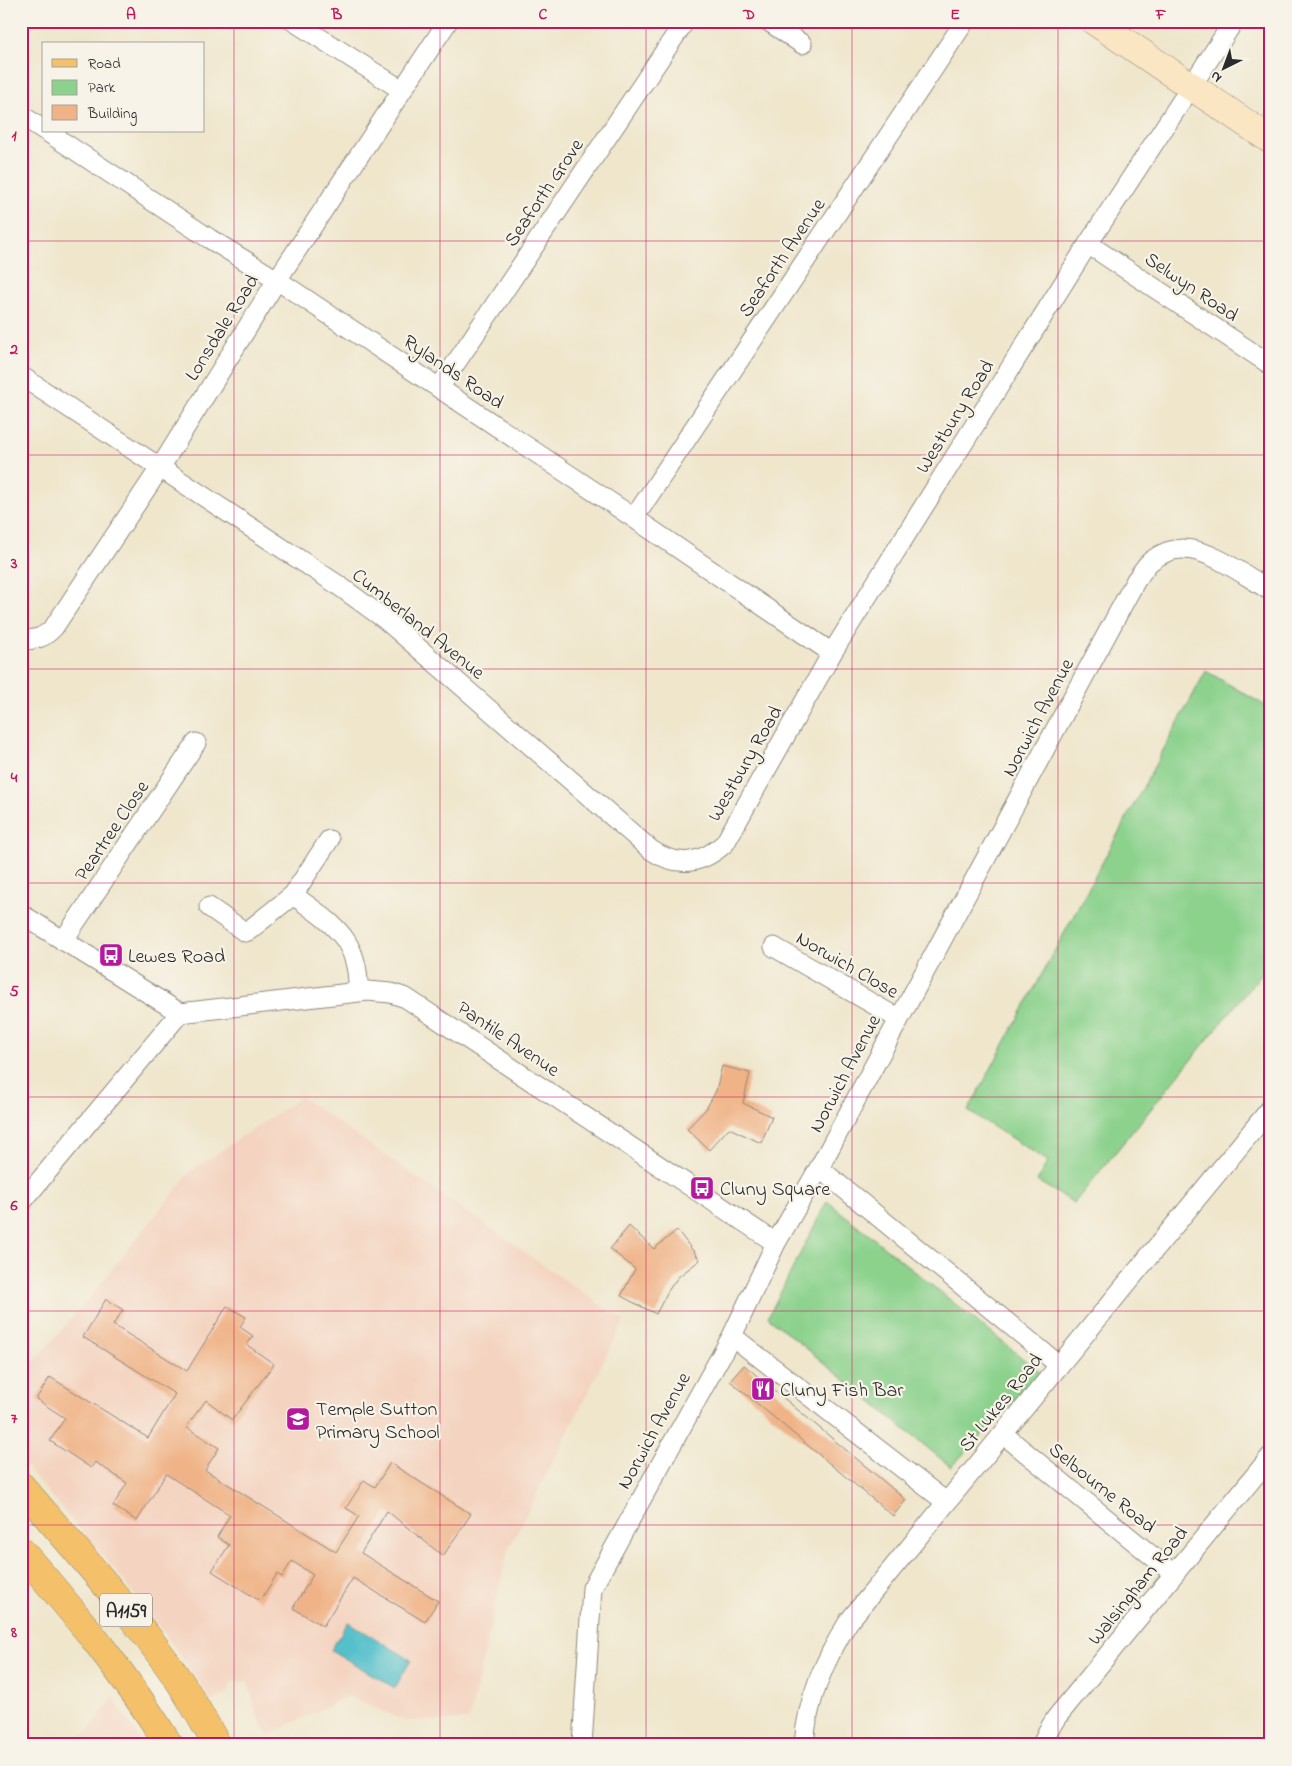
<svg xmlns="http://www.w3.org/2000/svg" width="1292" height="1766" font-family="'Indie Flower',sans-serif">
<style>
.built{fill:#f4d3c0}
.green{fill:#8cd28d;stroke:#5c7e5c}
.water{fill:#52c0ca;stroke:#3e767a}
.building{fill:#f0b387}
.lines{fill:none;stroke-linecap:round;stroke-linejoin:round}
.street-casing{stroke:#8d887c;stroke-width:21}
.secondary-casing{stroke:#8d887c;stroke-width:29}
.primary-casing{stroke:#8d887c;stroke-width:29}
.street{stroke:#fff;stroke-width:19}
.secondary{stroke:#fbe6c3;stroke-width:28}
.primary{stroke:#f4c16a;stroke-width:28}
.grid{fill:none;stroke:#c2185b;stroke-width:1;stroke-opacity:0.55}
.labels{text-anchor:middle;stroke-width:4.5;stroke-linejoin:round;paint-order:stroke}
.shield{fill:#f7f3e8;stroke:#686764;stroke-width:1}
.shield-label{font-size:19px;font-weight:bold;fill:#2b2b2b}
.street-label{font-size:20px;fill:#2b2b2b;stroke:#f7f3e8}
.poi-label{font-size:20px;fill:#2b2b2b;stroke:#f7f3e8;text-anchor:start}
.neatline{fill:none;stroke:#c2185b;stroke-width:2}
.grid-label{font-size:16px;text-anchor:middle;font-weight:bold;fill:#c2185b}
</style>
<rect width="100%" height="100%" fill="#f7f3e8"/>
<filter id="ink" filterUnits="userSpaceOnUse"><feTurbulence type="fractalNoise" baseFrequency=".02" numOctaves="2"/><feDisplacementMap in="SourceGraphic" scale="10" xChannelSelector="R" yChannelSelector="G"/><feConvolveMatrix kernelMatrix="1 2 1 2 8 2 1 2 1" color-interpolation-filters="sRGB"/></filter>
<filter id="wash" filterUnits="userSpaceOnUse"><feTurbulence type="fractalNoise" baseFrequency=".0096" numOctaves="4" result="noise"/><feDisplacementMap in="SourceGraphic" scale="20" xChannelSelector="R" yChannelSelector="G"/><feGaussianBlur stdDeviation="1.12" result="paint"/><feColorMatrix in="noise" values="0 0 0 0 0 0 0 0 0 0 0 0 0 0 0 0 0 1.4 0 .05"/><feComposite in="paint" operator="in"/></filter>
<g filter="url(#wash)">
<rect width="100%" height="100%" fill="#efe6cc"/>
<path class="built" d="M301,1097L624,1321L508,1550L469,1720L405,1721L348,1696L268,1735L256,1713L248,1681L232,1682L228,1692L212,1702L167,1636L117,1572L21,1461V1377L91,1296L191,1171Z
M114,1698L143,1745H76Z"/>
<path class="green" d="M1206,671L1271,709V962L1074,1203L1037,1181L1048,1161L968,1111Z
M827,1201L1041,1373L951,1467L768,1317Z"/>
<path class="water" d="M348,1622L411,1660L395,1688L331,1650Z"/>
<g id="blocks">
<path class="building" d="M722,1066L750,1073L743,1103L772,1117L761,1143L729,1128L709,1150L687,1129L706,1109L716,1091Z
M629,1226L654,1249L677,1230L700,1260L678,1277L668,1291L656,1314L621,1296L635,1269L610,1249Z
M106,1299L123,1310L113,1325L187,1371L227,1306L246,1317L240,1327L253,1336L247,1345L274,1364L232,1420L206,1400L186,1427L219,1448L205,1470L336,1552L359,1516L346,1508L364,1480L375,1487L390,1463L471,1514L443,1556L387,1511L361,1553L438,1601L425,1622L353,1578L323,1626L293,1608L313,1575L292,1561L282,1577L277,1574L260,1601L212,1571L229,1545L217,1537L230,1515L166,1474L137,1521L113,1506L127,1483L95,1462L91,1468L50,1441L65,1418L36,1399L50,1377L148,1438L175,1394L83,1337Z
M744,1365L906,1500L893,1516L730,1381Z"/>
</g>
</g>
<g filter="url(#ink)">
<use href="#blocks" fill-opacity="0" stroke="#8d887c" stroke-width="1"/>
<g class="lines">
<defs>
<path id="street" d="M293,21L402,90
M768,21L802,44
M21,115L44,130
M46,131L210,239L277,280L634,518L832,653
M1088,244L1271,365
M21,376L338,585L386,620L651,850C678,868 702,864 725,843L832,653L1088,244L1234,21
M439,388L685,21
M634,518L965,21
M21,640C36,640 44,638 54,627L160,468L277,280L448,21
M293,895C332,923 360,939 358,992
M209,907L245,932L248,931L293,895L329,840
M21,914L180,1013
M63,941L196,743
M774,947L899,1019
M180,1013L367,991L391,993L406,998L776,1243
M819,1168L1059,1365
M21,1203L180,1013
M732,1336L946,1502
M1003,1434L1174,1574
M582,1745L592,1588L732,1336L776,1243L819,1168L1136,580C1141,574 1145,566 1151,561C1160,554 1171,549 1183,549C1211,549 1247,577 1271,591
M804,1745C807,1699 825,1659 849,1621L1271,1108
M1042,1745L1048,1731L1056,1718L1271,1456"/>
<path id="secondary" d="M1094,21L1271,140"/>
<path id="primary" d="M21,1486C76,1550 133,1613 180,1682C193,1702 205,1724 217,1745
M21,1551C75,1613 126,1675 169,1745"/>
</defs>
<use href="#street" class="street-casing"/>
<use href="#secondary" class="secondary-casing"/>
<use href="#primary" class="primary-casing"/>
<use href="#street" class="street"/>
<use href="#secondary" class="secondary"/>
<use href="#primary" class="primary"/>
</g>
</g>
<path class="grid" d="M234,21V1745M440,21V1745M646,21V1745M852,21V1745M1058,21V1745M21,241H1271M21,455H1271M21,669H1271M21,883H1271M21,1097H1271M21,1311H1271M21,1525H1271"/>
<defs>
<symbol id="bus-square" viewBox="-11 -11 22 22"><rect x="-9" y="-9" width="18" height="18" rx="4" fill="#b5179e" stroke="#f7f3e8"/><path d="M-5-6H5V4H4V6H2V4H-2V6H-4V4H-5ZM-3.5-4V0h7V-4ZM-3.5 1.2v1.5H-2V1.2ZM2 1.2v1.5H3.5V1.2Z" fill="#fff"/></symbol>
<symbol id="restaurant-square" viewBox="-11 -11 22 22"><rect x="-9" y="-9" width="18" height="18" rx="4" fill="#b5179e" stroke="#f7f3e8"/><path d="M-5-6h1v4h1v-4h1v4h1v-4h1v5L-1.5 .5V6h-2V.5L-5-1ZM5-6V6H3V1.5H1.5Q1.5-4 5-6Z" fill="#fff"/></symbol>
<symbol id="school-square" viewBox="-11 -11 22 22"><rect x="-9" y="-9" width="18" height="18" rx="4" fill="#b5179e" stroke="#f7f3e8"/><path d="M0-5L7-2L0 1L-7-2ZM-4 1L0 2.5L4 1V4Q0 6-4 4Z" fill="#fff"/></symbol>
</defs>
<g fill-rule="evenodd">
<use href="#bus-square" x="97" y="941" width="28" height="28"/>
<use href="#bus-square" x="688" y="1174" width="28" height="28"/>
<use href="#restaurant-square" x="749" y="1375" width="28" height="28"/>
<use href="#school-square" x="284" y="1405" width="28" height="28"/>
</g>
<g class="labels">
<rect class="shield" x="100" y="1593.5" width="52" height="33" rx="4"/>
<g class="shield-label">
<text x="126" y="1617">A1159</text>
</g>
<g class="street-label">
<text transform="translate(543 192) rotate(-56)" y="7">Seaforth Grove</text>
<text transform="translate(781 257) rotate(-56)" y="7">Seaforth Avenue</text>
<text transform="translate(1192 286) rotate(34)" y="7">Selwyn Road</text>
<text transform="translate(221 327) rotate(-58)" y="7">Lonsdale Road</text>
<text transform="translate(454 371) rotate(34)" y="7">Rylands Road</text>
<text transform="translate(954 416) rotate(-58)" y="7">Westbury Road</text>
<text transform="translate(419 623) rotate(39)" y="7">Cumberland Avenue</text>
<text transform="translate(1037 717) rotate(-62)" y="7">Norwich Avenue</text>
<text transform="translate(744 763) rotate(-60)" y="7">Westbury Road</text>
<text transform="translate(111 830) rotate(-56)" y="7">Peartree Close</text>
<text transform="translate(848 964) rotate(30)" y="7">Norwich Close</text>
<text transform="translate(509 1038) rotate(34)" y="7">Pantile Avenue</text>
<text transform="translate(844 1073) rotate(-62)" y="7">Norwich Avenue</text>
<text transform="translate(1000 1402) rotate(-51)" y="7">St Lukes Road</text>
<text transform="translate(653 1430) rotate(-61)" y="7">Norwich Avenue</text>
<text transform="translate(1103 1487) rotate(39)" y="7">Selbourne Road</text>
<text transform="translate(1137 1585) rotate(-51)" y="7">Walsingham Road</text>
</g>
<g class="poi-label">
<text x="128" y="962">Lewes Road</text>
<text x="720" y="1195">Cluny Square</text>
<text x="780" y="1396">Cluny Fish Bar</text>
<text x="316" y="1415">Temple Sutton<tspan x="316" dy="23">Primary School</tspan></text>
</g>
</g>
<rect width="1292" height="1766" fill="none" stroke="#f7f3e8" stroke-width="55"/>
<rect x="42" y="42" width="162" height="90" fill="#f7f3e8" stroke="#a5a39c"/>
<rect x="52" y="59" width="25" height="8" fill="#f4c16a" stroke="#a5a39c"/>
<text x="88" y="68" font-size="15" fill="#2b2b2b">Road</text>
<rect x="52" y="80" width="25" height="15" fill="#8cd28d" stroke="#a5a39c"/>
<text x="88" y="92" font-size="15" fill="#2b2b2b">Park</text>
<rect x="52" y="105" width="25" height="15" fill="#f0b387" stroke="#a5a39c"/>
<text x="88" y="118" font-size="15" fill="#2b2b2b">Building</text>
<g transform="translate(1224 68) rotate(222)" stroke="#f7f3e8" stroke-width="4" paint-order="stroke">
<path d="M0-4L9 19L0 12L-9 19Z" fill="#2b2b2b"/>
<text y="-8" font-size="14" font-weight="bold" text-anchor="middle" fill="#2b2b2b">N</text>
</g>
<rect x="28" y="28" width="1236" height="1710" class="neatline"/>
<g class="grid-label">
<text x="131" y="19">A</text>
<text x="337" y="19">B</text>
<text x="543" y="19">C</text>
<text x="749" y="19">D</text>
<text x="955" y="19">E</text>
<text x="1161" y="19">F</text>
<text x="14" y="140">1</text>
<text x="14" y="354">2</text>
<text x="14" y="568">3</text>
<text x="14" y="782">4</text>
<text x="14" y="996">5</text>
<text x="14" y="1210">6</text>
<text x="14" y="1423">7</text>
<text x="14" y="1637">8</text>
</g>
</svg>
